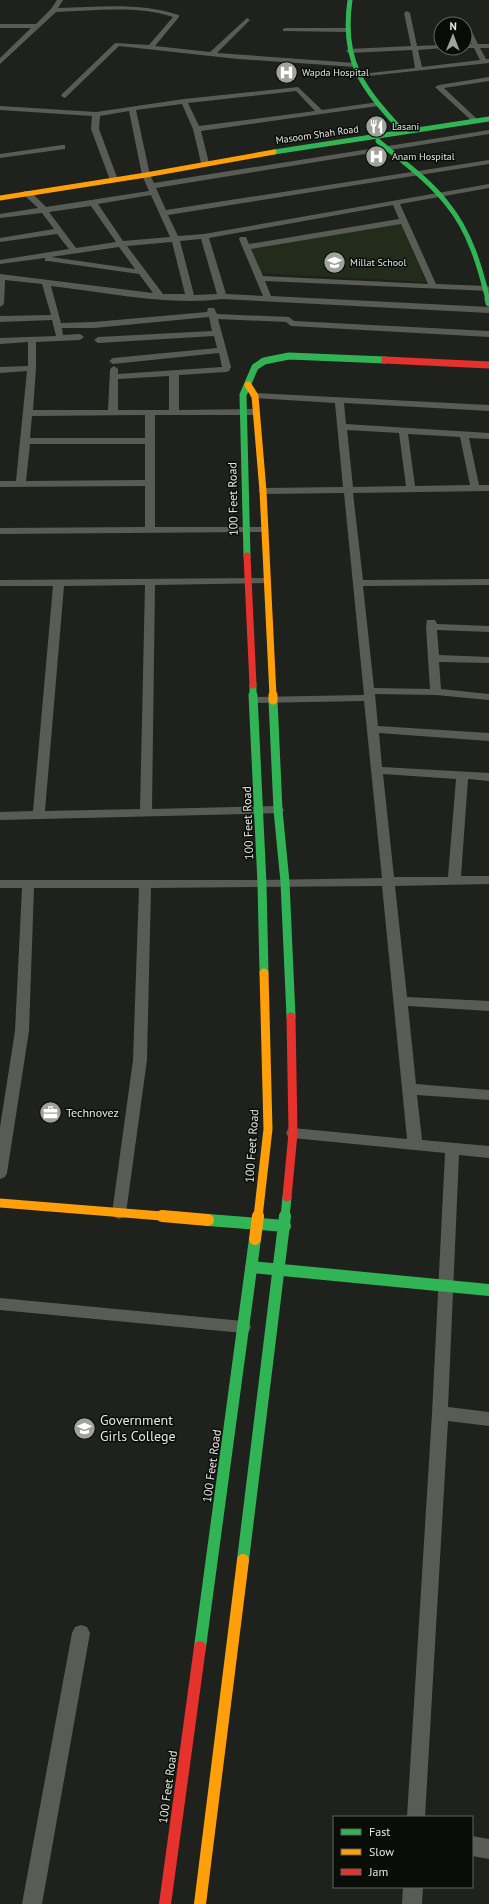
<svg xmlns="http://www.w3.org/2000/svg" width="489" height="1904" font-family="'PT Sans',sans-serif">
<style>
.built{fill:#232b1b}
.lines{fill:none;stroke-linecap:round;stroke-linejoin:round}
.street{fill:#595c54;fill-rule:evenodd}
.fast-far3{stroke:#30b455;stroke-width:5}
.fast-far2{stroke:#30b455;stroke-width:7}
.fast-far1{stroke:#30b455;stroke-width:9}
.fast{stroke:#30b455;stroke-width:12}
.slow-far3{stroke:#ff9f0a;stroke-width:5}
.slow-far2{stroke:#ff9f0a;stroke-width:7}
.slow-far1{stroke:#ff9f0a;stroke-width:9}
.slow{stroke:#ff9f0a;stroke-width:12}
.jam-far2{stroke:#e5322d;stroke-width:7}
.jam-far1{stroke:#e5322d;stroke-width:9}
.jam{stroke:#e5322d;stroke-width:12}
.labels{text-anchor:middle;stroke-width:3;stroke-linejoin:round;paint-order:stroke}
.far-poi-label{font-size:10px;fill:#e5e8e1;stroke:#0a0c08;text-anchor:start}
.far-street-label{font-size:10px;fill:#e5e8e1;stroke:#0a0c08}
.street-label{font-size:12px;fill:#e5e8e1;stroke:#0a0c08}
.poi-label{font-size:12px;fill:#e5e8e1;stroke:#0a0c08;text-anchor:start}
.near-poi-label{font-size:14px;fill:#e5e8e1;stroke:#0a0c08;text-anchor:start}
</style>
<rect width="100%" height="100%" fill="#1f211c"/>
<path class="built" d="M401,224L426,282L259,273L247,250Z"/>
<g class="lines">
<path class="street" d="M57,0H63L58,8C99,7 140,2 179,15V17L155,46L210,52L247,18L250,20L217,53L355,63L358,65L355,67L238,59L119,46L65,98L61,96L62,94L115,43L149,45L173,17C136,5 94,11 56,12L0,64V58L31,28H0V24H36L51,9Z
M407,11L410,13L417,46L441,45V48H444L418,50L422,67L480,60L474,48H465V44H472L465,31V24H462L465,22L468,24L478,44H489V48H480L486,59H489V63L359,77V75L361,74L415,68L412,50L349,53L346,51L349,49L411,46L404,13Z
M285,28H347L350,30L347,32L283,31V29Z
M489,77V81L444,88L477,119L478,121L474,123L435,87L439,85Z
M298,87L322,110L378,102L382,104L378,106L201,131L209,163L205,165L201,163L193,129L182,104L136,110L150,175L154,183L489,130V134L156,188L166,210L489,160V164L168,215L178,236L204,234L489,184V188L400,204L436,284L487,286L489,287V291L265,281L271,296L489,307V313L222,299C171,306 102,292 51,286L61,323L94,322L207,312L208,308H214L217,314L289,317L294,321L489,331V337L291,326L286,322L218,319L231,367L229,371L226,372L179,375V410L255,409L260,412L255,415H155V527H264L269,530L268,532L0,534V528L145,527V486L0,487V481H16L27,371L0,373V367L28,366V342L0,344V338L56,336L52,320L0,322V316L51,315L42,284L5,280L4,304L0,307V274L153,293L139,274L48,261H45V258L0,264V260L69,249L57,234L0,242V238L54,229L42,213L0,218V214L38,208L24,195V191H30L46,207L149,191L142,175L129,111L100,116L99,129L118,180L114,182L110,180L91,129L92,116L0,110V106L96,112L184,99ZM296,91L315,111L199,126L188,103ZM151,195L170,237L123,241L98,204ZM393,205L399,219L249,244L246,237H240L239,239L263,296L226,294L209,238ZM91,206L116,242L76,248L49,212ZM401,224L428,284L263,276L251,249ZM201,239L217,294L194,295L180,241ZM172,242L185,294H163L127,246ZM119,247L135,269L51,257ZM209,317L212,331L98,337L94,340L98,343L214,336L217,348L113,358L109,361L113,364L219,353L222,367L118,374V369L114,366L110,369L108,410H33L36,368V342L80,340L84,337L80,334L63,335L62,328H94ZM169,376V410H118V379ZM145,415V438H30L32,416ZM30,444H145V480L26,481Z
M62,145H65V149L0,158V154Z
M255,393L489,405V411L344,403L346,424L489,433V439L469,438L479,485H489V491L353,493L363,580L489,579V585L363,586L374,688L430,689L426,627L427,620H435L437,624L489,626V632L437,630L439,655L489,657V663L439,662L441,689L489,694V700L436,695L375,694L378,726L489,733V741L379,733L382,767L489,773V781L468,779L461,876H489V884L395,886L407,997L489,1001V1011L408,1006L416,1084L489,1090V1100L417,1095L422,1140L489,1146V1158L459,1155L448,1407L489,1412V1426L448,1421L425,1817H407L432,1413L445,1153L293,1138L288,1137L286,1133L288,1129L293,1128L407,1139L382,886L151,888L147,1060L126,1213L124,1217L119,1219L114,1217L112,1213L133,1060L139,888H34L29,1031L7,1173L5,1177L0,1179V1127L15,1031L22,888H0V880H262L382,878L364,701L255,703L249,700L255,697L364,695L344,493L263,494L258,491L263,488L343,487L335,403L252,398L250,396ZM347,430L399,433L406,486L353,487ZM408,434L460,437L470,485L415,486ZM383,774L456,779L448,877H394Z
M266,578L270,579L271,581L270,583L155,585L152,809L278,806L282,807L284,810L282,813L0,820V812L33,811L53,586H0V580ZM145,585L140,809L45,811L64,586Z
M0,1298L243,1321L249,1322L251,1327L249,1332L243,1333L0,1310Z
M81,1625L87,1627L90,1633L42,1904H22L72,1633L75,1627Z
M472,1836L489,1839V1859L472,1856Z
M403,1887H423L422,1904H402Z"/>
<path class="fast-far3" d="M350,0C341,63 363,88 403,132
M378,141C402,161 429,180 448,205C470,232 480,267 488,300
M274,152L489,119"/>
<path class="fast-far2" d="M488,299L489,303
M247,556L243,395L255,367L264,361L289,356L385,360
M253,685V696"/>
<path class="fast-far1" d="M253,695L262,884L264,973
M273,700L278,810L285,882L291,1017
M285,1217L287,1197"/>
<path class="fast" d="M208,1220L285,1226
M251,1267L489,1290
M243,1560L285,1216
M200,1647L255,1239"/>
<path class="slow-far3" d="M0,198L146,175L274,152"/>
<path class="slow-far2" d="M248,385L255,396L263,491L273,696"/>
<path class="slow-far1" d="M273,695V700
M0,1203L174,1217
M258,1217L268,1129L264,973"/>
<path class="slow" d="M162,1216L208,1220
M255,1239L258,1216
M200,1904L243,1560"/>
<path class="jam-far2" d="M385,360L489,365
M247,556L253,685"/>
<path class="jam-far1" d="M287,1197L293,1133L291,1017"/>
<path class="jam" d="M165,1904L200,1647"/>
</g>
<defs>
<symbol id="hospital-disc" viewBox="-11 -11 22 22"><circle r="9.5" fill="#a0a29c" stroke="#0a0c08"/><path d="M-5-5h3v3.5h4V-5h3V5h-3V1.5h-4V5h-3Z" fill="#fff"/></symbol>
<symbol id="restaurant-disc" viewBox="-11 -11 22 22"><circle r="9.5" fill="#a0a29c" stroke="#0a0c08"/><path d="M-5-6h1v4h1v-4h1v4h1v-4h1v5L-1.5 .5V6h-2V.5L-5-1ZM5-6V6H3V1.5H1.5Q1.5-4 5-6Z" fill="#fff"/></symbol>
<symbol id="university-disc" viewBox="-11 -11 22 22"><circle r="9.5" fill="#a0a29c" stroke="#0a0c08"/><path d="M0-5L7-2L0 1L-7-2ZM-4 1L0 2.5L4 1V4Q0 6-4 4Z" fill="#fff"/></symbol>
<symbol id="office-disc" viewBox="-11 -11 22 22"><circle r="9.5" fill="#a0a29c" stroke="#0a0c08"/><path d="M-6-3h4V-5.5h4V-3h4V5H-6ZM-1-4.5V-3h2v-1.5ZM-6 0V1H6V0Z" fill="#fff"/></symbol>
<symbol id="school-disc" viewBox="-11 -11 22 22"><circle r="9.5" fill="#a0a29c" stroke="#0a0c08"/><path d="M0-5L7-2L0 1L-7-2ZM-4 1L0 2.5L4 1V4Q0 6-4 4Z" fill="#fff"/></symbol>
</defs>
<g fill-rule="evenodd">
<use href="#hospital-disc" x="274" y="60" width="25" height="25"/>
<use href="#restaurant-disc" x="364" y="114" width="25" height="25"/>
<use href="#hospital-disc" x="364" y="144" width="25" height="25"/>
<use href="#university-disc" x="322" y="250" width="25" height="25"/>
<use href="#office-disc" x="38" y="1100" width="25" height="25"/>
<use href="#school-disc" x="72" y="1416" width="25" height="25"/>
</g>
<g class="labels">
<g class="far-poi-label">
<text x="302" y="76">Wapda Hospital</text>
<text x="392" y="130">Lasani</text>
<text x="392" y="160">Anam Hospital</text>
<text x="350" y="266">Millat School</text>
</g>
<g class="far-street-label">
<text transform="translate(317 134) rotate(-8)" y="4">Masoom Shah Road</text>
</g>
<g class="street-label">
<text transform="translate(233 499) rotate(-91)" y="4">100 Feet Road</text>
<text transform="translate(248 823) rotate(-92)" y="4">100 Feet Road</text>
<text transform="translate(252 1146) rotate(-86)" y="4">100 Feet Road</text>
<text transform="translate(212 1466) rotate(-82)" y="4">100 Feet Road</text>
<text transform="translate(168 1787) rotate(-82)" y="4">100 Feet Road</text>
</g>
<g class="poi-label">
<text x="66" y="1117">Technovez</text>
</g>
<g class="near-poi-label">
<text x="100" y="1425">Government<tspan x="100" dy="16">Girls College</tspan></text>
</g>
</g>
<rect x="333" y="1816" width="140" height="72" fill="#0a0c08" stroke="#62645f"/>
<rect x="341" y="1829" width="20" height="6" fill="#30b455" stroke="#62645f"/>
<text x="369" y="1836" font-size="12" fill="#e5e8e1">Fast</text>
<rect x="341" y="1849" width="20" height="6" fill="#ff9f0a" stroke="#62645f"/>
<text x="369" y="1856" font-size="12" fill="#e5e8e1">Slow</text>
<rect x="341" y="1869" width="20" height="6" fill="#e5322d" stroke="#62645f"/>
<text x="369" y="1876" font-size="12" fill="#e5e8e1">Jam</text>
<g transform="translate(453 36) rotate(1)"><circle r="19" fill="#0a0c08" stroke="#62645f"/>
<path d="M0-3L7 15L0 10L-7 15Z" fill="#a0a29c"/>
<text y="-6" font-size="11" font-weight="bold" text-anchor="middle" fill="#e5e8e1">N</text>
</g>
</svg>
